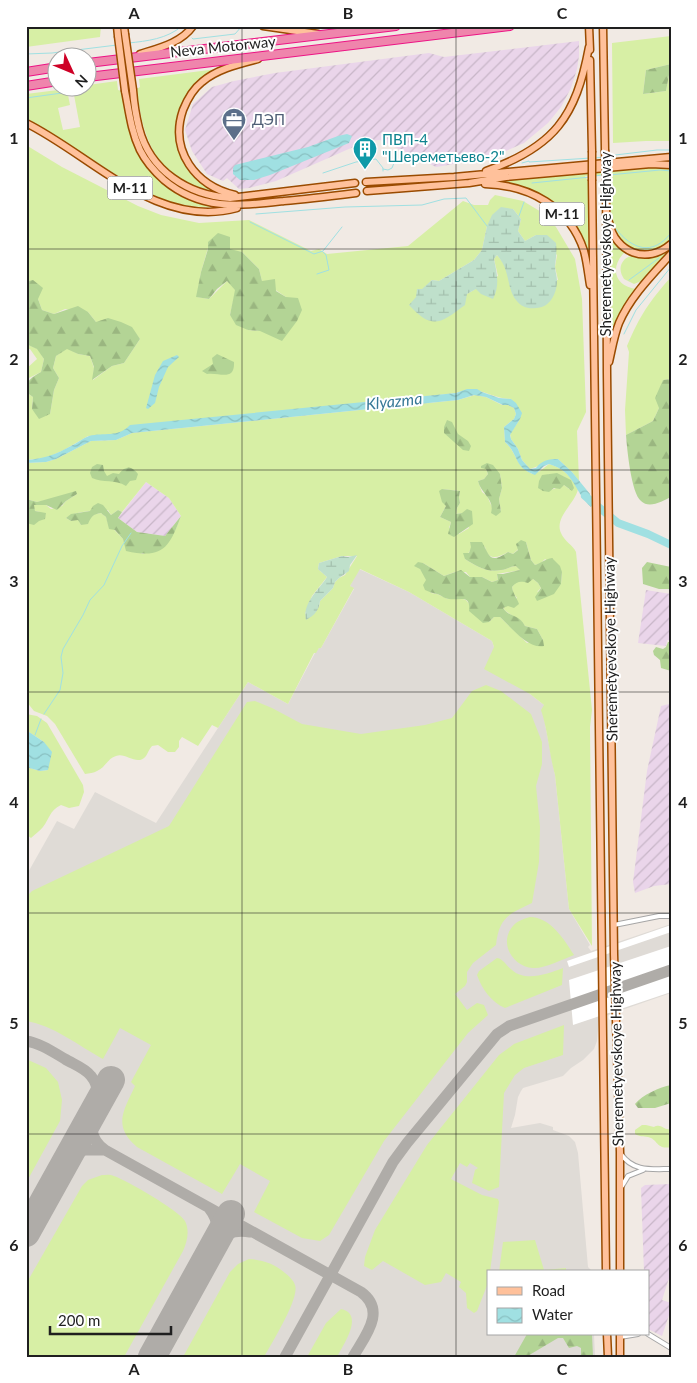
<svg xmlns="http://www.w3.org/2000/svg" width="697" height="1383" font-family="Lato,sans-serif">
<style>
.industrial{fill:url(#industrial-furrows)}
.airport{fill:#dfdbd6}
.grass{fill:#d7efa5;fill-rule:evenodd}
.forest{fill:url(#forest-firs)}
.wetland{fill:url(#wetland-marsh)}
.water{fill:url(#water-waves)}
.pier{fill:#fff}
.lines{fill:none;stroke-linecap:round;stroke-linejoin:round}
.stream{stroke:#a0e0e2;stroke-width:1}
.river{stroke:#a0e0e2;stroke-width:8}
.taxiway{stroke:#afaca8;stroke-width:11}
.runway{stroke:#afaca8;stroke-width:28}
.minor-casing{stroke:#a6a6a6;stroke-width:6}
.primary-casing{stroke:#9a4b00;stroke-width:9}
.motorway-casing{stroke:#ec1485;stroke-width:10}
.minor{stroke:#fff;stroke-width:4}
.primary{stroke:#ffc19b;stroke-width:6}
.motorway{stroke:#ef85ac;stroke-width:8}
.primary-bridge-casing{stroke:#9a4b00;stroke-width:9;stroke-linecap:butt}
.primary-bridge{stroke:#ffc19b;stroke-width:6}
.grid{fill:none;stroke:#1f1f1f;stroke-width:1;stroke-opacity:0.55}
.labels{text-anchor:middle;stroke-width:4;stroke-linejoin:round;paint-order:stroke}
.shield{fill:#fff;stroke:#626262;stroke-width:1}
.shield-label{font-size:14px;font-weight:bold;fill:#1f1f1f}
.street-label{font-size:15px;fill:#1f1f1f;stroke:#fff}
.service-label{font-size:15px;fill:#4e5e75;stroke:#fff;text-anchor:start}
.culture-label{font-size:15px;fill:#0d838f;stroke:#fff;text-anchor:start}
.water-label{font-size:16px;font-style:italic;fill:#387997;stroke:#fff}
.neatline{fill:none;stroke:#1f1f1f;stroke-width:2}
.grid-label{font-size:16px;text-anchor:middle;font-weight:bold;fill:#1f1f1f}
</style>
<defs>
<pattern id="industrial-furrows" width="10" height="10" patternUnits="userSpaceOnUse" patternTransform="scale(1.25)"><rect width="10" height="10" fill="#ead5ea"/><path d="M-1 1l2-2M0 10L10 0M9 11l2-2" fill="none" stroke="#c8b6c8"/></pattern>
<pattern id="forest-firs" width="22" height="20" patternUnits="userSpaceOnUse" patternTransform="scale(1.25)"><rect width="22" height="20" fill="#b3d495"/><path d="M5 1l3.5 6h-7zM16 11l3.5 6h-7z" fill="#9ab680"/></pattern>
<pattern id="wetland-marsh" width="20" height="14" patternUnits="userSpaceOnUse" patternTransform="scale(1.25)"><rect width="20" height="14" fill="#bfe0cb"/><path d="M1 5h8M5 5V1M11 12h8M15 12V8" fill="none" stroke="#a4c0ae"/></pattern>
<pattern id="water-waves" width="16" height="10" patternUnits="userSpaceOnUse" patternTransform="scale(1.25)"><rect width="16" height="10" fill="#a0e0e2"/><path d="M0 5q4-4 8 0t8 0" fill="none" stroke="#89c0c1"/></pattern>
</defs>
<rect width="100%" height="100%" fill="#f1eae4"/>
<path class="industrial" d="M579,41V56L577,69L571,88L561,107L548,123L524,143L490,158L436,167L380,140L367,141L276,181L249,188L239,189L227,178L223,181L207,174L192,151L185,130L193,104L212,87L234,81L275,73L429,53L444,57Z
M146,482L169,498L181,516L165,536L137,532L118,518Z
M646,590L671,594V640H667L666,646L638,643Z
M669,704L671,709V884L654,886L635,893L633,882L647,771L661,706Z
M671,1184V1272L662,1300L671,1303V1309L662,1336L648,1329V1272H644L641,1188L645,1185Z"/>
<path class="airport" d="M359,569L409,592L492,641L494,647L530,694L544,705L545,724L555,775L569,909L590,945L588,947L591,951L671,924V993L599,1018L597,1041L594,1049L583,1060L571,1068L563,1076L523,1088L521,1091L518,1097L515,1115L511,1128L540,1123L553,1127V1130L569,1136L575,1142L578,1153L588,1267L593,1272H488V1334H594L595,1357H26V876L57,821L74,829L95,792L156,823L248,682L288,704L315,653L319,648H321L354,589L350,586Z"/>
<path class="grass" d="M26,26H101L100,37L26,47Z
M671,36V64L646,70L643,94L666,91L669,75L671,74V141H646L613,143L612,43Z
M217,69C206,75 200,82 192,93C188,98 183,103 180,108C164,145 191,184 226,195C162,187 143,147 137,89L140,87L139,79Z
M117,81L118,90L122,91L130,130L157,177L169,188L190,200L221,207C193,209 168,203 142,191L26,118V94L58,90L64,91L68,95L70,105L58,108L63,130L80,127L74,95L75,91L78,88H88V85Z
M26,145L62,167L138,206L161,215L199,223L249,220L311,251L319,249L327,254L408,246L463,201L474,205H488L490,200L495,195L523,201L543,213L556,227L575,259L582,299L586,412L577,431L579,481L572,472L558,459L530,469L522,460L518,449L511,439L510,434L520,419L511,399C496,399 483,389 468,390C464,390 459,392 456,393L126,430L114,435L88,436L64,450L46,458L26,460V392L33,397L32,409L50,414L54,390L59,378L53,368L56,356L67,348L78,354L90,356L94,368L93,380L112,366L124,363L140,339C126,320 118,322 96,322L88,312L65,309L54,314L42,310L38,299L26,279ZM513,209L521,219L518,231L525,241L536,235L557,255L555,267L558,280L509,277L505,265L497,255L494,259L498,276L467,294L416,297L432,280L439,281L474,260L482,250L487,226ZM208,248L242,252L259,269L262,281L286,297L260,331L248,330L230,315L236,289L227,281L209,299L197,297L201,272Z
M652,166L671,167V241C650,259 620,254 613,225C609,211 611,193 611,179L613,174L585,176L588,181L589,257C575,214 548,189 502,181Z
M609,232L617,245L626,251C609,266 614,287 637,289L621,313L610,341L611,266Z
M671,247V250L644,280L634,284L624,279C621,274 619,269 622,263C629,251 642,258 652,257C659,256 665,252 671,247Z
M671,277V379L663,380L659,408L653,421L626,435L625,410L629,352L627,346C640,315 649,302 671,277Z
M26,344L38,349L44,359L41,372L29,378L26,384V369L37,359L30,349H26Z
M475,395L486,397L502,405H508L514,408L516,414L514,419L504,427L505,442C518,454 514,465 532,474L540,471L549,464C563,468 571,476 578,489C575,504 554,517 561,533C564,541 573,545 576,552L592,710L590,727L592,946L569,909L555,775C549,753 548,731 541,710L544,705L530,694L484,669L494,647L492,641L409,592L360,569L350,586L354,588L321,648H319L316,653H314L288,704L248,682L218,728L212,725L198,746L182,737L179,741V747L175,752H168L158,745L152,746C149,749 148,753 146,756C137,767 126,752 116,756C108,758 105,768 97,771C94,773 89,773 85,774L55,724L47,716L34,711L26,701V523L40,512L35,511L33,505H46L51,509L62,506L66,501L77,494L37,502L26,499V463L46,462L56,459L91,441L116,440L132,433L458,400ZM486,469L500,474L502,488L499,499L501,512L492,507L487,496L482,492L478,481L484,479L488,474ZM548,474C560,475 567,475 573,486L569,489L564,485L551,490ZM146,482L169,498L181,516C172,542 166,541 143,554L138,552H132L125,544L123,539L108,523L106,517L101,513L95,514L81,525L78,519L71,521L66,518C77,510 95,511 108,510L111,515L118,510L122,512ZM442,489L460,491L459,497L460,503L457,508L456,514L462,513L469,528L459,534L449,528L451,522L440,517L446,506ZM470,542L485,547C488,561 498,558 508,552L513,554L526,542L531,560L535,565L541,563L545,559L562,572L561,584L537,592L541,588L538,583L533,579L516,582L512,587L513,593L517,598L503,608C509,616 520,617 525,626L537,629L543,640L527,643L500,617H494L489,622L470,605L466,600L460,598L448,599L437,594L431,593L424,574L420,569L423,563L444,576L455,572H466L470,577H482L492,582L498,580L497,574L521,570L516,566C510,566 507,570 501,570C487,573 476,566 465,559L472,547ZM342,556H357L345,575L339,578L335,582L333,588L320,601L319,607L305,614L312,596L327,577L318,569L319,563Z
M486,685L501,691L531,714L542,742V764L536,786L540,827L539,862L532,903C509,914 499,917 496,945L473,963L467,972V982L465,986L455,994L467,1010L477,1003L484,1005L488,1015L468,1033L384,1141L329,1235L320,1241L302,1238L254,1212L270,1181L240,1164L222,1194L137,1147C112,1126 124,1110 135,1086L131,1082L151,1045L120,1028L103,1059C79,1046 53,1025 26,1021V897L32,891L169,826L247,702L255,701L272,708L302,724L361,734L425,725L452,718L472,691Z
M26,714L37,716L47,723L83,785L84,792L79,806L69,808L61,805C49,811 50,818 43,827C40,831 35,834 31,838L26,834V767L40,771L48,770L44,742L26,730Z
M530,917C550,917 564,939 574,955C563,959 544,969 533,968C513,967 498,943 513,926C517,921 523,919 530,917Z
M497,958C504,959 506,966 512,970C525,982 548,974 563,968L562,985L505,1008C491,1002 482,989 477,975L479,971Z
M564,1025L563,1055L524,1068L515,1075L504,1093L499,1187L489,1191L472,1183L475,1170L478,1168L470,1163L467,1167L460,1163L451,1179L482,1195L498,1199L499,1202L490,1272H488V1283L477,1311L474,1313L467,1308L466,1293L459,1287L461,1282L446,1273L441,1282L425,1285L383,1261L372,1270L364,1266L365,1257L375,1230L427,1145L499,1055L514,1044Z
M26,1059L46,1068L58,1082L62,1100L60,1121L26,1183Z
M642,1125H646L654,1127C662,1123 663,1131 671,1129V1147C656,1150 658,1139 648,1137C643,1136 640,1137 635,1134V1130Z
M102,1175C105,1175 110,1174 114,1176C126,1180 180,1211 185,1221C190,1231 187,1242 183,1251L124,1357H26V1284L82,1186L88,1180Z
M535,1240L544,1270L566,1268V1272H499L503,1242Z
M249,1259C263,1260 275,1264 285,1273C289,1276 294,1281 295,1285C300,1298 271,1344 264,1357H183L230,1272L238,1264Z
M341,1309C365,1314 343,1345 337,1357H307L326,1323Z"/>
<path class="forest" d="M671,64V74L669,75L666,91L643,94L646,70Z
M218,233L230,237V249L242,252L259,269L262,281L275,279L276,291L286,297L298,298L302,310L297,321L282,341L260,331L248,330L236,325L230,315L235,290L227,281L217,289L209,299L196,297L201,272L208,249V242Z
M26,279L29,281L33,280L43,288L38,299L42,310L54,314L78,306L88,312L96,322L108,318L121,322L132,327L140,339L124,363L112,366L92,380L94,367L90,356L78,354L67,349L56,356L53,368L59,378L54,390L50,414L39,419L32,409L33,397L26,392C26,380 31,378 41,372L44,359L37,349L26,344Z
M217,354L234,362C235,382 219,372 207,374L202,371L213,364L212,358Z
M671,379V497C663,501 649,509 641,501C631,493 627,448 626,435L653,421L659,408L655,398L663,380Z
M447,420L452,422L458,434L468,441L471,446L469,451L463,450L444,433V427Z
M487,463L493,465L500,474L502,488L499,499L501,512L496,516L491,513C495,499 481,494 478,481L484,479L488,474L486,469L481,468V466Z
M97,464L103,465L104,471L107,476L113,473L119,474C126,465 132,466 138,474L136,480L130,481L126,486C115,479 103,483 92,478L90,473L92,467Z
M557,473L571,480L574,488L572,491L564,485L560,489L554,488L549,492L543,491L538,488L539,481L542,475Z
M442,489L460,491L459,497L460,503L457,508L456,514L462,513L467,509L472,511L473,524L454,537L448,534L451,522L440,517L446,506L442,502L439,491Z
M76,491L77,494L66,501L57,510L46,505H34L35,511L46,513L45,519L39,521L34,525L26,523V499L37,502Z
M98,503L103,505L111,515L118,510L122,512L118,518L137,532L165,536L181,516C169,549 162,559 126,551L123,539L115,530L109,529L106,517L101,513C93,514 91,517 88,524L81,525L78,520L71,521L66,518L71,514L90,511L93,506Z
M521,540L526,542L531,560L535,565C541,563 545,559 552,558L560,566L562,572L561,584L554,594L537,601L535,597L541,588L538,583L533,579L528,583C521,581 517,581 512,587C513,594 517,598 519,604L514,608L508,606L503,608C511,619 518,613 525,626L537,629L543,640L544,646C528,649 512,628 500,617H494L489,622L483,623L469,611C471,593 459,601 449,599C445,599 441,595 437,594C433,593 429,592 425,590L423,585L426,580L420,569L414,566L418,562L423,563L444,576L461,570L470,577H482L492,582L498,580L497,574H503L520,570L516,566C510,566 507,570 501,570C487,573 476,566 465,559L463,553H469L471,547L470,542H482C490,557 490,564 508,552L513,554L518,550L516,544Z
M647,562L671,567V589H659L643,584L642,568Z
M668,642H671V671L661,668L660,660L654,655L653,651L656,647L663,649L666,647Z
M671,1085V1103L655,1108H638L635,1104C642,1095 660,1087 671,1085Z
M527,1334H592L593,1357H581V1348L577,1346L569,1348L563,1338H558L526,1357H514Z"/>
<path class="wetland" d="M501,207L513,209L521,219L518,231L525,241L536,235H547L556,243C557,251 556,258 555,266C555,271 557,276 557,281C557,293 550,308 536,308C528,309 521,307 516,300C506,287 511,271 497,255L494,259C497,274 500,285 493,299L481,294L476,289L467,294L465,305C440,324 432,330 409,305L416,297L417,289H422L432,280L439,281L474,260L482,250L487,226L492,215Z
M357,555L350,565L349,571L339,578L335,582L333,588L320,601C319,610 315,615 306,620C302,603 319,590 327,577L318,569L319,563L342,556L348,557Z"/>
<path class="water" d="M347,134L352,136L349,143L270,175L254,180H240L233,174V168L235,165L308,147L338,136Z
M177,355L179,357L168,367L159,387L155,403L148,409L146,408L155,375L163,361Z
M467,389H477L482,392L499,398L511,399L516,403L522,413L520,419L510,435L511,439L518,449L522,460L530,469L536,468C542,460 549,459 558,459L572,472L590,494L591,507C573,491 576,472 549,464L544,466L535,475C513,467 520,456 505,442L504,427L514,419L516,414L514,408L508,405H503L486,397L474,395L458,400L132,433L116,440L91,441L56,459L46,462L26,463V460C43,459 57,454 71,446C77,443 83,438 89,436C104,432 118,438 130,425L456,393Z
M26,730L44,742L52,752L48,770L40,771L26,767Z"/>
<path class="pier" d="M671,925V932L569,967L567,961Z
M671,946V992L573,1025L569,980Z"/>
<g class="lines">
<path class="stream" d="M192,38L193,39L235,34L242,26
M129,43C147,41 167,39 182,26
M26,54L52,53L117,45
M26,98L62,93
M607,156L657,150H671
M595,158L603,157
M522,163L529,161V162L591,158
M383,169L388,170L392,168L394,163
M323,173L356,162L376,159L383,168V171
M609,175L660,170L671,171
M594,176L603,175
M532,183L590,177
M256,214L345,207L422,205L444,199L466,198L487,226
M519,216L524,202
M250,222L314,254L323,251L342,227
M616,229C632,249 652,257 671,233
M317,274L329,270L326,255L323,252
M629,280L659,258
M624,334L636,310L671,267
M44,714L60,690L63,673L61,657L63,649L83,615L90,600L104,585L122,546L131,533
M35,735L41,719"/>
<path class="river" d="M585,496L618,523L648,534L671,545"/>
<path class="taxiway" d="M26,1041C40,1043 53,1052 65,1059C73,1064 85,1068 91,1076C111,1100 74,1128 105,1150
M67,1160L84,1150H105L361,1292C387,1311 365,1336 353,1357
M209,1208C220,1222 219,1234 212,1249C222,1235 232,1229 250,1232
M285,1357L393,1162L407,1143L497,1034L509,1026L671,970"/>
<path class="runway" d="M26,1233L111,1080
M152,1357L231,1214"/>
<defs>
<path id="minor" d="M614,925L659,916H671
M621,1154C633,1172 652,1169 671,1169
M622,1186L628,1176L643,1170
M648,1334L671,1348
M620,1337L638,1334"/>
<path id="primary" d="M117,26L118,36
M124,26L125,34
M263,26L318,34
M589,26L590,50
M603,26L605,150
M140,54C159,48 181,43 193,26
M590,60L592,151
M133,90C134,103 136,116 139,128C150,171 188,195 230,198L355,183
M125,91C129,111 131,131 140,150C146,162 154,171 164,180C201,211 239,206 284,201C308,199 332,196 356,193
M26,123C91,155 157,230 237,208
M486,171C554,147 576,117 589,47
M606,179L607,373L614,954L620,1152V1272
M592,181L606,1272
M366,182L454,177L671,157
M485,184C529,185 570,207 584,251C587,262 588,273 590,285
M367,191L469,183L506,177L651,164L671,165
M235,195C196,186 169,151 183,110C187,100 193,89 202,82C217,69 239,64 258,59
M609,222C615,253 647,265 671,244
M609,362C612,349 614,336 619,323C630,297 652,275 671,254
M607,1334L608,1357
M620,1334V1357"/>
<path id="motorway" d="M88,63L396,26
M26,72L58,67
M88,77L510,26
M26,86L58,81"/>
</defs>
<use href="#minor" class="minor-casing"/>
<use href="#primary" class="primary-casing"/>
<use href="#motorway" class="motorway-casing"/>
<use href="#minor" class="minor"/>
<use href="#primary" class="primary"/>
<use href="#motorway" class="motorway"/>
<defs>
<path id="primary-bridge" d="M125,34L133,90
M118,36L125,91
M605,150L606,179
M592,151V181"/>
</defs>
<use href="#primary-bridge" class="primary-bridge-casing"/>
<use href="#primary-bridge" class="primary-bridge"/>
</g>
<path class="grid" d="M242,26V1357M456,26V1357M26,249H671M26,470H671M26,692H671M26,913H671M26,1134H671"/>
<defs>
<symbol id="office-pin" viewBox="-11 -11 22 30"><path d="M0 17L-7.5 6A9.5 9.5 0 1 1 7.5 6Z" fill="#5c6f8a" stroke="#fff"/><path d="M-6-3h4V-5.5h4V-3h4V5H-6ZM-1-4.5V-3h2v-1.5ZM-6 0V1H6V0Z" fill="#fff"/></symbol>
<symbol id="building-pin" viewBox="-11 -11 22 30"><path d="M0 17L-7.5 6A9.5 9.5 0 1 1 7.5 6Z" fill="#0f9aa8" stroke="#fff"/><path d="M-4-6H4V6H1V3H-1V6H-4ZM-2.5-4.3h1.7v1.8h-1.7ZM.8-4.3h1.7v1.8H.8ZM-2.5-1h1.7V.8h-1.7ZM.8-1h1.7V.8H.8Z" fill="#fff"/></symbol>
</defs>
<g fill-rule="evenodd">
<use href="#office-pin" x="220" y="106" width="28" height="38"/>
<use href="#building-pin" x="351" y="135" width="28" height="38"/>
</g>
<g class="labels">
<g class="shield">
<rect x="107.5" y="176.5" width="45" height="23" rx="4"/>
<rect x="539.5" y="202.5" width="45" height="23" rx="4"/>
</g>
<g class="shield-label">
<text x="130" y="193">М-11</text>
<text x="562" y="219">М-11</text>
</g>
<g class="street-label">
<text transform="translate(223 47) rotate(-6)" y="5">Neva Motorway</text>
<text transform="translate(606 244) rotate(-90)" y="5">Sheremetyevskoye Highway</text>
<text transform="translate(611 649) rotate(-91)" y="5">Sheremetyevskoye Highway</text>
<text transform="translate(617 1054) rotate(-91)" y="5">Sheremetyevskoye Highway</text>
</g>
<g class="service-label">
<text x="252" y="125">ДЭП</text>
</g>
<g class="culture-label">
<text x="382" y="145">ПВП-4<tspan x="382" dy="17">"Шереметьево-2"</tspan></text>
</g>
<g class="water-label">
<text transform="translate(394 401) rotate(-6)" y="6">Klyazma</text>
</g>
</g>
<rect width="697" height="1383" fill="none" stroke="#ffffff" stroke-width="55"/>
<rect x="487" y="1270" width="162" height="65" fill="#ffffff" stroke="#a5a5a5"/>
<rect x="497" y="1287" width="25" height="8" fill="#ffc19b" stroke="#a5a5a5"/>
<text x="532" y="1296" font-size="15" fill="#1f1f1f">Road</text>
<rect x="497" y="1308" width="25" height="15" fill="url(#water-waves)" stroke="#a5a5a5"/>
<text x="532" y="1320" font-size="15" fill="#1f1f1f">Water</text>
<g transform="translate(72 72) rotate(134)"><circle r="24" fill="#ffffff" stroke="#a5a5a5"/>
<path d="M0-4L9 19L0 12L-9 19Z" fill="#ce0026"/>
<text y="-8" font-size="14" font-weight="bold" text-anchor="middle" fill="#1f1f1f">N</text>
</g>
<path d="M50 1326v8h121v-8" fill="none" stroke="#1f1f1f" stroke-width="2.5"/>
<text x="58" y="1326" font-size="15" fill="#1f1f1f" stroke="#ffffff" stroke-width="4" paint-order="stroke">200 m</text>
<rect x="28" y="28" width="642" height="1328" class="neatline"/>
<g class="grid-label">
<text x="134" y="19">A</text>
<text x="348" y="19">B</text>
<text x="562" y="19">C</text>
<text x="14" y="144">1</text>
<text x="683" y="144">1</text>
<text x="14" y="365">2</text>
<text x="683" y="365">2</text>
<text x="14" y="587">3</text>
<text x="683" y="587">3</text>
<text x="14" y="808">4</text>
<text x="683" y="808">4</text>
<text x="14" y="1029">5</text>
<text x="683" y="1029">5</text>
<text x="14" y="1251">6</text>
<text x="683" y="1251">6</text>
<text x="134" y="1375">A</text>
<text x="348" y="1375">B</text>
<text x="562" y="1375">C</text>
</g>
</svg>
